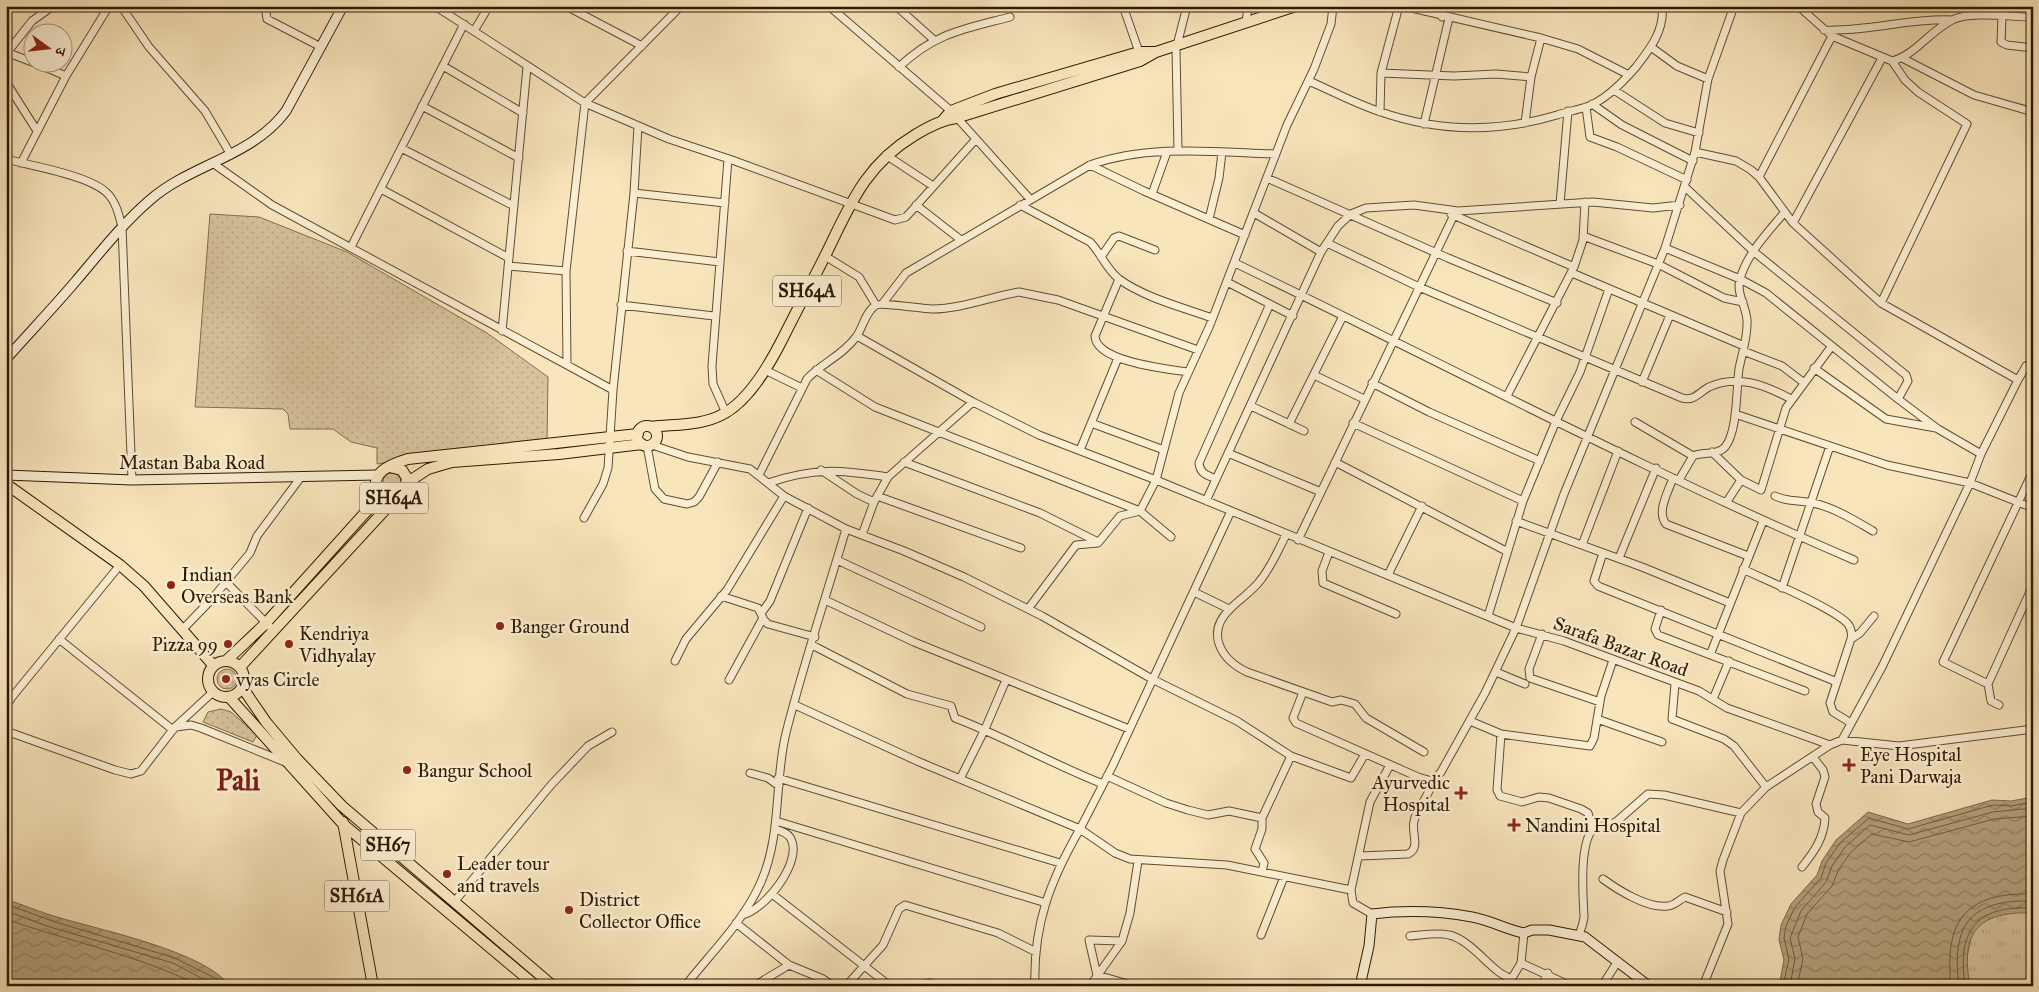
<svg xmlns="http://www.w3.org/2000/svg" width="2039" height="992" font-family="'IM FELL Great Primer','Noto Serif Devanagari',serif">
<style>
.grass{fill:url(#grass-dots);stroke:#826e4e}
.park{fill:url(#park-tufts);stroke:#826e4e}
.water{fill:url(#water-waves);stroke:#7e6a4a}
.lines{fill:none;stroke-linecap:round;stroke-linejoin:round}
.shore{stroke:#705d3e;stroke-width:1}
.street-casing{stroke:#604d2f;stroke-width:9}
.secondary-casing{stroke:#2d1a00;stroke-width:11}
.primary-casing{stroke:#2d1a00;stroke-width:12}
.street{stroke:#fbeed3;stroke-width:7}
.secondary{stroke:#fbeed3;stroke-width:9}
.primary{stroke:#f9e5bc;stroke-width:10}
.poi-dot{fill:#8f2418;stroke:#fbeed3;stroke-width:2}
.labels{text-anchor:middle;stroke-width:5;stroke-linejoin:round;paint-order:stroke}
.shield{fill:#fbeed3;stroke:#6b5a3f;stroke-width:1}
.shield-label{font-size:18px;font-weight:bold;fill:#2d1a00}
.street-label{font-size:19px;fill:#2d1a00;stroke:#fbeed3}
.poi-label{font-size:19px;fill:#2d1a00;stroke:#fbeed3;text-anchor:start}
.town-label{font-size:29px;font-weight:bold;fill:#7a1f14;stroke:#fbeed3}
</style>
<defs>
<pattern id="grass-dots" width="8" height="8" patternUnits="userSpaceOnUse" patternTransform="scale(1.25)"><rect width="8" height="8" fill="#d6c29c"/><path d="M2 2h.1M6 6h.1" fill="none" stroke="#b8a685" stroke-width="1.8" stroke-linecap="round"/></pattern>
<pattern id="park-tufts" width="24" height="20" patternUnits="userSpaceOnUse" patternTransform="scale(1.25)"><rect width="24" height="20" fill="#d6c29c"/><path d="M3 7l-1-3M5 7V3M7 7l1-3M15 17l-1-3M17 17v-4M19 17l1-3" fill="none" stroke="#b8a685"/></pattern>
<pattern id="water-waves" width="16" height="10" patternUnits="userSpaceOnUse" patternTransform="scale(1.25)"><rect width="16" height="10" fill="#b4a07c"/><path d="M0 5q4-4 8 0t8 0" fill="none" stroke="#938263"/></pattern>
</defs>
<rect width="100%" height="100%" fill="#f9e5bc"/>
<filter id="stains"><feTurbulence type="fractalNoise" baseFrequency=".004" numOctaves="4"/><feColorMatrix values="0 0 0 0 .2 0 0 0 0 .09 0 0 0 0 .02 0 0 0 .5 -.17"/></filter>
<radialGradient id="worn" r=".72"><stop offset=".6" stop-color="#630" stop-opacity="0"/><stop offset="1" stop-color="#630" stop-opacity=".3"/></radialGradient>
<path class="grass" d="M210,214L259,217L347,252L487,333L548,377L547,443L377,464V448L351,442L333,429H290L288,414L283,409L195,407Z
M383 482a9 9 0 1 1 18 0a9 9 0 1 1-18 0Z
M217 679a10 10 0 1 1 20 0a10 10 0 1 1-20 0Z
M221,709L231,712L257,735L253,742L203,722L208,712Z"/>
<path class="park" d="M2033,904V986H1961L1974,923Z"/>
<path class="water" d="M2033,797V913C1978,911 1960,932 1970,986H1779L1784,960L1779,940L1781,925L1791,904L1817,875L1822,861L1836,840L1868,812L1908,824L1992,800L2011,801Z
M6,899C23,905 40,912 57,917C100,930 204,951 230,986H6Z"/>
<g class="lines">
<path class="shore" d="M6,904L52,921L175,958L219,980L224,986
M6,911L50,927L173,963L216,986
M6,919C70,942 139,955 200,986
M1783,986L1789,959L1784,938L1786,926L1795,907L1821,878L1826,863L1840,843L1869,818L1908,829L1993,805L2011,806L2033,802
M1790,986L1795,959L1790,938L1801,911L1826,882L1832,866L1845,847L1870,825L1909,835L1993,812L2033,808
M1797,986L1803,959L1798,937L1807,914L1832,886L1839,869L1851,852L1872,834L1909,842L1994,819L2033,816
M1951,986C1944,921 1965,892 2033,894
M1959,986C1951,926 1969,899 2033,901
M1965,986C1957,931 1975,905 2033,908"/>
<defs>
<path id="street" d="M121,6L149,47L205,111L231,155
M265,6L267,19L321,47
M435,6L585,103L669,139L732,160L895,220L906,217L976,139
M566,6L642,46
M829,6L951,111L1030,199
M896,6L933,39
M1123,6L1139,52
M1403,6L1541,38L1578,49L1629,75
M1798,6L1832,36L1892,61C1915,55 1930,31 1952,20C1971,11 2011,17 2033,17
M1442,17L1445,6
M2002,17L2001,42L2007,45L2033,48
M1246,23L1248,6
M1824,30C1867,32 1909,18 1952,20
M474,31L489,6
M1651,47L1677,66L1708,79
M6,52L32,62
M6,54L32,21L53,6
M1902,58L1974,95L2033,112
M33,62L66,76
M443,66L523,113
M899,67C935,33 964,29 1010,17
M1381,73L1454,76L1496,74L1531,77
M1309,81C1332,91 1354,103 1378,111C1437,132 1497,133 1557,115C1566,112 1577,110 1586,107C1605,101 1623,82 1636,67C1650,49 1665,30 1662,6
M6,82L37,131
M1614,90L1665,123L1699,133
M1592,104L1622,125L1693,161
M422,106L519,158
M1586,107L1590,137L1617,147L1687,180
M1380,112L1381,73L1399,6
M1525,123L1531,77L1541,38
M1424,124L1449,18
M638,126L634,193L725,203
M401,148L514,206
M1178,151L1176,49L1187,6
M1695,152L1736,161L1751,170L1759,177L1793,223L1881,303L2018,380L1981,454L1970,483L1882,667L1842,740
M886,155L933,186
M6,159C32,166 87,175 106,192C116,201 119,215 122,227L132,480
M21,163L66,76L109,6
M214,164L272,205L613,390
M1090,165L1144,191L1245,235
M1759,177L1832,36
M1267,178L1448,258L1557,303
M1685,187L1753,251L1906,375L1908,381L1898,399
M381,189L509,258
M1152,194L1167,152
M1560,204L1568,111
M916,205L961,240
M1020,205L1090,242C1101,253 1106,269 1119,279C1145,298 1182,307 1212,318
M1254,213L1321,252
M1451,214L1574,267
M1209,219L1219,178L1222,152
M1793,223L1882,58
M1583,236L1658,264L1724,298L1743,302
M1327,243L1419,287L1682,398C1695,401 1698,393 1709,387C1738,374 1765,385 1791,399
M351,247L464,24
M1665,248L1740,279L1766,293L1898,399L1938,429L1981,454
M627,251L720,262
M825,256L859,277L876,305
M1101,257L1114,238L1119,236L1155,250
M1235,263C1441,362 1643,470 1854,560
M508,266L566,271
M1572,273L1744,346
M1119,279L1095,336C1096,362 1167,369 1188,372
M1227,282L1293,316
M883,303L906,273L1090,165C1149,144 1215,152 1276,154
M1881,303L1967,124L1918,92L1905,80L1892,61
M621,305L714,316
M502,331L527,67
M857,336L973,402L1039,435L1156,480L1516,628L1564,641L1699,691L1727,708L1830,745
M1743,351L1782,366L1803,382
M567,365L566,271L585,103L681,6
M1814,368L1886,419L1936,428
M765,370L802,388
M816,370L875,407L1140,511L1171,537
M1314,375L1364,399
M2018,380L2026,366L2033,363
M1642,382L1670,315
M1372,383L1429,412L1540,461
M1507,396L1574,267L1583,240L1585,202
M1251,406L1304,431
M726,413L713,384L712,366L728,159
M1735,414L1887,465L1970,483L2033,508
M1635,422L1693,456
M1091,423L1164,450
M1353,423L1523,501
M1289,424L1343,316
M652,445L688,457L750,469L784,496L846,529L904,551L964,577L1042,616L1152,679L1237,721L1291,756L1351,778L1365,754
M647,446L655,489L664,499L687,504L694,502L699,497L718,462
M1080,450L1118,358
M1712,452L1741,480
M1228,453L1321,492
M904,462L1040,513L1098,542
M1335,462L1506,551
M821,470L857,494L874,502
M759,475L807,379C822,363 842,356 856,337C863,328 865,312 876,305C882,302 922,309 932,309C961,309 990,297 1019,292L1058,300L1198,350
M1673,478C1669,490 1656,512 1666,524L1748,556
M1216,479C1207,475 1200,474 1199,463L1270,304
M1679,480L1693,456C1703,451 1717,456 1725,447C1738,431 1736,389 1739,369C1742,353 1748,337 1747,320C1746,306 1736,293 1740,279C1747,254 1767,233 1784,213
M768,483C815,467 840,470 888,477
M877,496L1021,548
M1775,496C1788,502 1799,500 1813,503C1835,508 1854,520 1873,531
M1206,501L1321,252L1338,226L1351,214L1366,208L1414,205L1458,211L1593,202L1653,208L1680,205
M1726,503L1741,480L1761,490L1786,408L1831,347
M1231,511L1113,765L1080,829L1115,853L1130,859L1227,865L1351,890
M584,518L603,484L608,468L613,390L634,193
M1516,521L1642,567L1730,603
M862,535L874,502L888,477L973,402
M1286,535C1278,550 1271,568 1259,582C1251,592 1240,599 1231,608C1205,632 1220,659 1247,672L1332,702L1341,700L1355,704L1366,718L1424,752
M1298,540L1454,215
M1582,545L1618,451
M1329,552L1322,571L1323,583L1396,614
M1603,553L1594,581L1598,586L1837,682
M1619,558L1656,468
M837,560L981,627
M1743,569C1765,580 1834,608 1848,624C1851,628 1852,634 1851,639L1830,703L1833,712L1851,723
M1388,575L1422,506
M226,582L273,630
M1782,588L1830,446
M1194,592L1229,609
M721,596L758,608L764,620L768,624L815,637
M825,600L914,642L1129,729
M1028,609L1076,545L1098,543L1120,516L1140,511L1156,480L1179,393L1210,325L1287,125L1314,69L1331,24L1333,6
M1661,610L1655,629L1658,635L1805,691
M762,612L770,601L808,508
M1488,616L1523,501L1556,421L1580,372L1609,289
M183,629L211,600L250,553L257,536L301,477
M1542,634L1529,669L1530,678L1600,702
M59,639L173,730
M1851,639L1860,633L1874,616
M812,645L907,694L951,706L955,718C1005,737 1052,764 1103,784
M1710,655L1763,521
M675,661L686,639L727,590L784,496
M1496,672L1525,684
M729,680L763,618
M1675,684L1672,719L1724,739L1734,746L1766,787
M1988,684L2033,585
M1303,692L1293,718L1296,723L1418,777L1432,781L1441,772L1485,693L1516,628L1564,494L1665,248L1695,152L1708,79L1734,6
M1713,699L1729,661
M795,705L917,761L1080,829C1050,881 1033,925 1035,986
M1999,705L1991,701L1988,684L1943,662L2033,471
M6,707L12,697L120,565
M1597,719L1662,742
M1470,721L1501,734L1590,746L1594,738L1601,696L1613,660
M176,727L191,725L201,728L285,762
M6,731L115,770L131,774L141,771L175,727L213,692
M1501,734L1497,790L1500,796L1522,802L1539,797L1549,798L1581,809L1588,813L1593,829
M750,773L768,778L779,786
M1107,776L1166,803L1188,810L1208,815L1229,811L1262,818
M778,778L1060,863
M960,779L985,729L1006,680
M776,821L1046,903
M1360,856L1408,854C1421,848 1411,833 1414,821C1417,806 1430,797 1432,781
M1802,867C1814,852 1824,838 1825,818L1818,812L1816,804L1825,777L1823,770L1813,757
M1262,872L1264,863L1255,849L1262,829V818L1291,756
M1603,879C1618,890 1648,909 1668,906C1674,906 1679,900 1685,897L1727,912
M772,894L890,986
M455,901L551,785L588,746L612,732
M1372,914L1353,903L1351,890L1370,802L1390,765
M742,915C764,911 803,862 791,839C788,833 781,831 775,829
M736,923L789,965L823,979L833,986
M1261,935L1284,877
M1579,935C1581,929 1584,922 1584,916C1583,896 1579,844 1593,829L1616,822L1648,794L1664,795L1741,813
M1410,936C1423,935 1437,932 1449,935C1473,940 1495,977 1512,978L1521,963L1524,933
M1122,941L1089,940L1097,975L1135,986
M1521,963L1571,986
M685,986C711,953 744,921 761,882C782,834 774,782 786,733C803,665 826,597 846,529
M754,986L789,965
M846,986L883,945L899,909L905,905L998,933L1036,952
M917,986L930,983L936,986
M1090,986L1122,941L1130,913L1138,861
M1542,986L1548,973
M1602,986L1618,961
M1703,986L1728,924L1720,871L1723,860L1741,813L1766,787L1830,745L1842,740L1899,746L2033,729"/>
<path id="secondary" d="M6,359C29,333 53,308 75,282C99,254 122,224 150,200C191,164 252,157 286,111L343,6
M6,475L132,480L377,475
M1360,986L1369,946L1372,914C1406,910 1439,911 1472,917C1490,920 1507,930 1524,933L1532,930H1549L1585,937L1649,986"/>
<path id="primary" d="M943,120L951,111L995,94L1139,52H1154
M637 436a10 10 0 1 1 20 0a10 10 0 1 1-20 0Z
M651,427C675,424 704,426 725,413C751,398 771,362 784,336C798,308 812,282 826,254C850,205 865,165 915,135C928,127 941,120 956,118L1140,61L1156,52L1296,6
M389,467L402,470L407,478L404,493L396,498L381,495C365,474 391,464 408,459L638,434
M408,482L428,469L452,462L559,454L642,444
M6,484L120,565L144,586L213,665
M227,660L265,624L381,495
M208 679a18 18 0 1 1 36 0a18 18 0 1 1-36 0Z
M240,667L396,498
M242,687L266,722L297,759L342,806L553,986
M229,697L343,824L536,986
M343,822L373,986"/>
</defs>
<use href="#street" class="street-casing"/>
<use href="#secondary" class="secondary-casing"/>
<use href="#primary" class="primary-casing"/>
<use href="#street" class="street"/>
<use href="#secondary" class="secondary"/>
<use href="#primary" class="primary"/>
</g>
<g class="poi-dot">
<circle cx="171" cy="585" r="5"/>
<circle cx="500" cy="626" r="5"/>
<circle cx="228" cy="644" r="5"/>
<circle cx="289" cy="644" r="5"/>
<circle cx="226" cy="679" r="5"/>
<path d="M1846.5 757.5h5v5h5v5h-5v5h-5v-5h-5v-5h5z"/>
<circle cx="407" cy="770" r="5"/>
<path d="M1458.5 785.5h5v5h5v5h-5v5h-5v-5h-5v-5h5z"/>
<path d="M1511.5 817.5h5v5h5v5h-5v5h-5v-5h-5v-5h5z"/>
<circle cx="447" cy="874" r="5"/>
<circle cx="569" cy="910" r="5"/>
</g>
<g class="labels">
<g class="shield">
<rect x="773" y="275.5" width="68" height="31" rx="4"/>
<rect x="360" y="482.5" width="68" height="31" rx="4"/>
<rect x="360.5" y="829.5" width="55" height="31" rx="4"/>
<rect x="324.5" y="880.5" width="65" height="31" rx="4"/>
</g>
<g class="shield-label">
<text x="807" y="297">SH64A</text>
<text x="394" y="504">SH64A</text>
<text x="388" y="851">SH67</text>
<text x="357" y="902">SH61A</text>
</g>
<g class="street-label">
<text x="192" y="469">Mastan Baba Road</text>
<text transform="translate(1621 646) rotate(20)" y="7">Sarafa Bazar Road</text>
</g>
<g class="poi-label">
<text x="181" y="581">Indian<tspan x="181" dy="22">Overseas Bank</tspan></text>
<text x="510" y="633">Banger Ground</text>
<text x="299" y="640">Kendriya<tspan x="299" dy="22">Vidhyalay</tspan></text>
<text x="218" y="651" text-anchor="end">Pizza 99</text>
<text x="236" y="686">vyas Circle</text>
<text x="1860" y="761">Eye Hospital<tspan x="1860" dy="22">Pani Darwaja</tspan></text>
<text x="417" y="777">Bangur School</text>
<text x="1450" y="789" text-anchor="end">Ayurvedic<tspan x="1450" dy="22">Hospital</tspan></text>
<text x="1525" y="832">Nandini Hospital</text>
<text x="457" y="870">Leader tour<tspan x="457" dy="22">and travels</tspan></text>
<text x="579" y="906">District<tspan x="579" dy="22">Collector Office</tspan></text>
</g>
<g class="town-label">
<text x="238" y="790">Pali</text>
</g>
</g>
<rect width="2039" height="992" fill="none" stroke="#f9e5bc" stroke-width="25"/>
<rect x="8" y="8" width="2024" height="977" fill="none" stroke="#2d1a00" stroke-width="2.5"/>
<rect x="12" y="12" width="2014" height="967" fill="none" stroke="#2d1a00"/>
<g transform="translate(48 48) rotate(105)"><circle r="24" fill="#fbeed3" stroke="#a9997f"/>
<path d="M0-4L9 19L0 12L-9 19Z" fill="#8f2418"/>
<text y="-8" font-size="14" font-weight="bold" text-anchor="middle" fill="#2d1a00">उ</text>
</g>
<rect width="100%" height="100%" filter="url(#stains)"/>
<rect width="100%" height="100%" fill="url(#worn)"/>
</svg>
